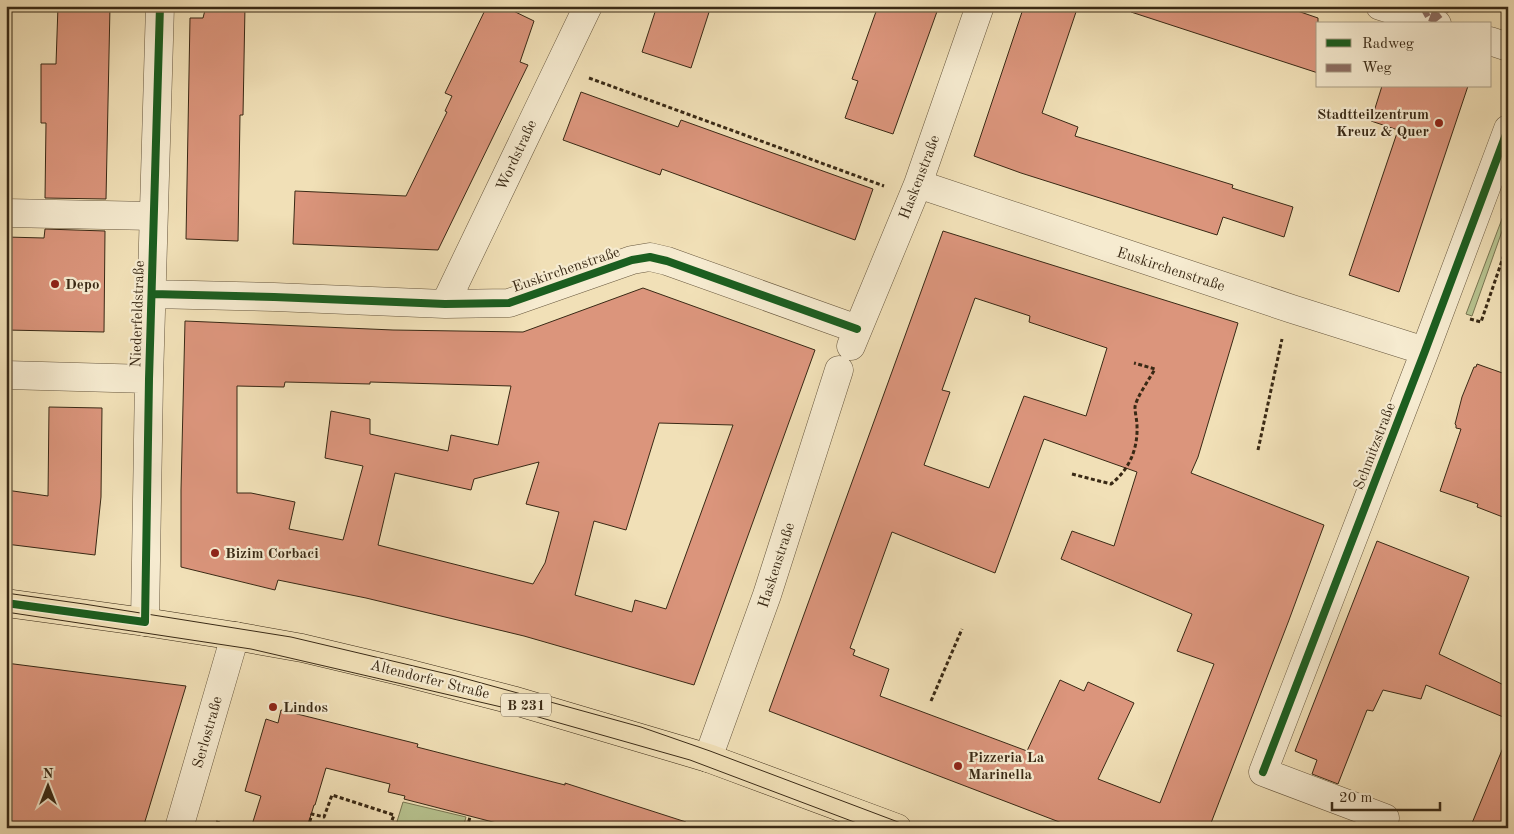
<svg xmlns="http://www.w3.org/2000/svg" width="1514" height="834" font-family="'Old Standard TT',serif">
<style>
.green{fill:#b7c390;stroke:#787652}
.building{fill:#db957c;stroke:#392915;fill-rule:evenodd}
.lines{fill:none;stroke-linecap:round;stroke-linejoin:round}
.minor-casing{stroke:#67573e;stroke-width:29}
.major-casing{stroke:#392915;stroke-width:29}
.path{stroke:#392915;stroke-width:3;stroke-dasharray:4 2.5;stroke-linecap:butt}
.minor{stroke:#f6ebd0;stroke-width:28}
.major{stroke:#f1e0b7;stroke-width:28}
.tram{stroke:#392915;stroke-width:1}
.quiet{stroke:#8d6e63;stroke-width:6;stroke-dasharray:12 6;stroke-linecap:butt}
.cycleway-casing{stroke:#f6ebd0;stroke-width:11}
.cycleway{stroke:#1b5e20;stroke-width:8}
.poi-dot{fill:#8f2418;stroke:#f6ebd0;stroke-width:2}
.labels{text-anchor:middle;stroke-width:4.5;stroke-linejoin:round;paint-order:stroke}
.shield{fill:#f6ebd0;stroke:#72634d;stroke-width:1}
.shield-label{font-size:14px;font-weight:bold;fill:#392915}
.poi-label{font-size:15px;font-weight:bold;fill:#392915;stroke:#f6ebd0;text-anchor:start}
.street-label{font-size:15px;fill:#392915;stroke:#f6ebd0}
</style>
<rect width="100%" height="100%" fill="#f1e0b7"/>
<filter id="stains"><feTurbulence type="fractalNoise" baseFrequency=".004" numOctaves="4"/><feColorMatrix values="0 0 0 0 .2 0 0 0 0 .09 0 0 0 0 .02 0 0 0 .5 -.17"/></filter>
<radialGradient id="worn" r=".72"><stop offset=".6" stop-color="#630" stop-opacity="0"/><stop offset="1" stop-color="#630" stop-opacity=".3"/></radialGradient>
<path class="green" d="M1508,203V218L1506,220L1472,316L1466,314Z
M403,802L466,817L463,828H395Z"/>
<path class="building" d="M58,6H110L106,199L45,198L46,123H41V64H56Z
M206,6H245L243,115H240L238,241L186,239L190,18H203Z
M487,6H503L534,21L520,62L528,65L438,250L293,244L295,191L406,196L447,112L445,111L452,96L445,93Z
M657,6H711L691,68L642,52Z
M878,6H939L893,134L845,118L858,81L852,79Z
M1024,6H1078L1042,113L1078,127L1075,136L1233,185L1232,188L1293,207L1284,237L1223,217L1217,235L1021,173L974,156Z
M1132,6H1283L1318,18V73L1131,12Z
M1382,86H1468L1399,292L1349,275L1398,130L1371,121Z
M581,92L678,127L681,120L873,189L855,240L662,169L660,175L563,140Z
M45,229L105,231L104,332L6,330V237L44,238Z
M943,231L1238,323L1198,457L1191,473L1324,525L1289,620L1211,823L1218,826V828H1075L769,711ZM975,298L1030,316L1029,322L1107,348L1086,416L1024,396L989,488L924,465L950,392L942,390ZM1044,439L1137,472L1114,546L1072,531L1061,559L1192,614L1177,651L1214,664L1160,803L1098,779L1134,703L1088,682L1084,691L1060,680L1027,751L880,696L889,669L853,655L855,650L850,648L892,532L995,573Z
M643,288L815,350L694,685L524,636L366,598L278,580L275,590L181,567V490L185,321L393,330L523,332ZM285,382L370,384V382L511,386L498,445L451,435L448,451L370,434V419L331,411L325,458L363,466L343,540L289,529L295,502L251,493H237V386L284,387ZM659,423L733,425L666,609L635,600L632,612L575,595L594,521L626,530ZM539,462L526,504L559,512L545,563L533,584L378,545L395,473L471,490L474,479Z
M1477,364L1508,375V519L1477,507L1478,504L1440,491L1461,429L1456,428V425L1455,424L1462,397L1474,367H1476Z
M49,407L102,408L101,497L95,555L6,544V490L48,496Z
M1377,541L1469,577L1439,654L1508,687V719L1426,685L1421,699L1383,690L1373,711L1367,710L1338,784L1312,774L1317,760L1295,751Z
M6,663L186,686L143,828H6Z
M281,710L418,744L417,747L565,785V783L686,822L685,828H516L404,799L405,796L388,792L390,784L326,768L315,805H314L307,828H251L261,796L245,791L266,719L278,723Z
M1507,738L1508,828H1470Z"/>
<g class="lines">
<defs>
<path id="minor" d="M1380,6L1437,24
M1490,41L1508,47
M918,184L1292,309L1425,351
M6,213L153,216
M152,294L274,297L445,304L509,303L632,260L650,257L667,261L857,329
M445,304L588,6
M851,346L918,184L980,6
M6,375L149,379
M145,622L149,379L160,6
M708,758L767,595L839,370
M1385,818L1263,772L1425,351L1508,129
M179,828L235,636"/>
<path id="major" d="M6,603L145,622L235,636L302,648L403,672L512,700L708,758L897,828"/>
</defs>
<use href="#minor" class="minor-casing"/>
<use href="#major" class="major-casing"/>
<path class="path" d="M589,78L884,186
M1470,319L1481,322L1508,243
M1258,450L1282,339
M1072,474L1111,484C1129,470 1138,449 1137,426C1137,420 1135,413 1135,407C1136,398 1150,378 1155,369L1134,363
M931,701L962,629
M216,822L238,828
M308,828L312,814L324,817L332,795L394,815L389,828
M467,828L470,817"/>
<use href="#minor" class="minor"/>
<use href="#major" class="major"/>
<path class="tram" d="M6,593L84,604L291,637L456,676L641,727L710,751L914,828
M6,612L251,649L510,709L690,760L870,828"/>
<path class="quiet" d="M1422,6L1431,22
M1431,22L1452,6
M1431,22L1437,6"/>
<defs>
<path id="cycleway" d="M152,294L274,297L445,304L509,303L632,260L650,257L667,261L857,329
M6,603L145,622L149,379L160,6
M1263,772L1425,351L1508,129"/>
</defs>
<use href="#cycleway" class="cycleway-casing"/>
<use href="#cycleway" class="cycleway"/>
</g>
<g class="poi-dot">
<circle cx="1439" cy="123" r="5"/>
<circle cx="55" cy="284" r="5"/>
<circle cx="215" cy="553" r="5"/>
<circle cx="273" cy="707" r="5"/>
<circle cx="958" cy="766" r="5"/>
</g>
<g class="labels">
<rect class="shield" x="501" y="693.5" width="50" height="23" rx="4"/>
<g class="shield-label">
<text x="526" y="710">B 231</text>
</g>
<g class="poi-label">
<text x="1429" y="119" text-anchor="end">Stadtteilzentrum<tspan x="1429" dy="17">Kreuz &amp; Quer</tspan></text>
<text x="65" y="289">Depo</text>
<text x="225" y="558">Bizim Corbaci</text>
<text x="283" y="712">Lindos</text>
<text x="968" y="762">Pizzeria La<tspan x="968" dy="17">Marinella</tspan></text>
</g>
<g class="street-label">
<text transform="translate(516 155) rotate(-65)" y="5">Wordstraße</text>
<text transform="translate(919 177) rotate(-69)" y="5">Haskenstraße</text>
<text transform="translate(566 269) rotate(-19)" y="5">Euskirchenstraße</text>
<text transform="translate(1171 269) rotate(18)" y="5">Euskirchenstraße</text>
<text transform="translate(137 314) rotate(-88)" y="5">Niederfeldstraße</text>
<text transform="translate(1374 446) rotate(-69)" y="5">Schmitzstraße</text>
<text transform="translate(776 565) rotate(-72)" y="5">Haskenstraße</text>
<text transform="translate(430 679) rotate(14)" y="5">Altendorfer Straße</text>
<text transform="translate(207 732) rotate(-74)" y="5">Serlostraße</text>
</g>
</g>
<rect width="1514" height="834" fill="none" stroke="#f1e0b7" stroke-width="25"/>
<rect x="8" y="8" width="1499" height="819" fill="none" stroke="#392915" stroke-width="2.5"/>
<rect x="12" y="12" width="1489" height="809" fill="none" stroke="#392915"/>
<rect x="1316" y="22" width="175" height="65" fill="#f6ebd0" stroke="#aa9d85"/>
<rect x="1326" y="39" width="25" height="8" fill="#1b5e20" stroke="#aa9d85"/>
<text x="1362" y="48" font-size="15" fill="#392915">Radweg</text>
<rect x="1326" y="64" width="25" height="8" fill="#8d6e63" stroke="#aa9d85"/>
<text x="1362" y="72" font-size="15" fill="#392915">Weg</text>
<g transform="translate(48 786)" stroke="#f6ebd0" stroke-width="4" paint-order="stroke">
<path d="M0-4L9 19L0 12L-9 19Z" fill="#392915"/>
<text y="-8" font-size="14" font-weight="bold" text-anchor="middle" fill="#392915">N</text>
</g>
<path d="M1332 802v8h108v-8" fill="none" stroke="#392915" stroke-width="2.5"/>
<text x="1339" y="802" font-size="15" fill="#392915" stroke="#f6ebd0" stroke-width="4" paint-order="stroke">20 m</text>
<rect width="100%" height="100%" filter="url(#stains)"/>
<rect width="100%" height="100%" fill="url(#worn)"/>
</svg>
